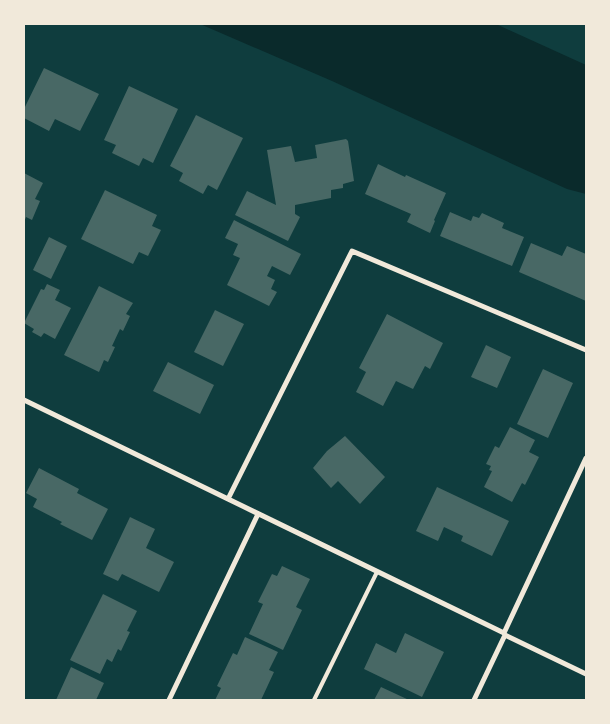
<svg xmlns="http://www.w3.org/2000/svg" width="610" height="724" font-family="Overpass,sans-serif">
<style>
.water{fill:#0a2a2b}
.building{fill:#486865}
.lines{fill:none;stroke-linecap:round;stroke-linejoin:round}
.service{stroke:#f1e9da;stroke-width:4}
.minor{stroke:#f1e9da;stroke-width:5}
</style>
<rect width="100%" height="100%" fill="#0f3d3e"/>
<path class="water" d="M200,24H496L586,65V194L567,189L332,81Z"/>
<path class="building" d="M44,68L99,94L80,131L55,119L49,131L24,118V109Z
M129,86L178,109L153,163L143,158L139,166L112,153L116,145L104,140Z
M196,115L243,138L217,190L208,185L203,194L179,181L183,173L170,166Z
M346,139L348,141L354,181L343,184V188L331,190V198L295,205V214L300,217L288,241L235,215L247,191L276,205L267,150L291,146L295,162L317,158L315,145Z
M378,164L405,177L406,175L446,193L434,220L435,221L430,233L407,222L411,214L365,194Z
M24,173L43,183L35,199L40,201L32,220L26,217L24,222Z
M105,190L157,215L152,226L161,230L148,256L139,252L133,264L81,239Z
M450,212L471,221L473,216L479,218L482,213L504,223L502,228L524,237L512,266L440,236Z
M234,220L301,254L290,275L272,266L267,276L275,280L271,289L277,292L269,306L227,285L240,258L233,255L238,244L225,238Z
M49,237L67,246L51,279L33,270Z
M531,243L562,256L567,246L586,254V301L519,272Z
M47,284L60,290L55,300L71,308L55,339L44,333L41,337L32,332L34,329L24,323L41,289L44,290Z
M99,286L133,303L126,314L130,316L123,331L120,329L112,346L115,347L108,362L104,360L99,372L64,355Z
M215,310L244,324L223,366L194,352Z
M387,314L443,343L430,369L425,366L413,389L396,381L383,406L356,392L366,372L359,368Z
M486,345L511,357L497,388L471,377Z
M168,362L214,385L200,414L153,391Z
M543,369L573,383L548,438L517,424Z
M510,427L535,440L529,452L539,457L525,485L522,483L512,502L484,487L492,471L489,470L491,466L486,464L495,446L499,448Z
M345,436L385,477L360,504L338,481L331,488L313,468L327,451Z
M39,468L79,489L77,493L108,509L92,540L60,524L62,522L33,507L37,499L26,493Z
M437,487L509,521L492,556L461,541L463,536L444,527L438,541L416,531Z
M130,517L155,529L146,548L174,562L159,592L122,574L118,581L103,574Z
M282,566L310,579L296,607L302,610L283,650L249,634L263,604L258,602L272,574L277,576Z
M103,594L137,611L127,631L130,632L121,651L118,649L112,662L107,659L100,674L70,660Z
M405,633L444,652L422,697L364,669L376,643L396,653Z
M245,637L278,652L269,670L274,672L261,700H215L221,688L217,686L233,653L237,655Z
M71,667L104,683L96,700H56Z
M381,687L409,700H374Z"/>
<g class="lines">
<path class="service" d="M314,700L377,572"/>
<path class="minor" d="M24,400L504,633L505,635L586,674
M228,499L352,251L586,350
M504,633L586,458
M169,700L258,514
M474,700L505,635"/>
</g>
<rect width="610" height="724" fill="none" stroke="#f1e9da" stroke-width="50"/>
</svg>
